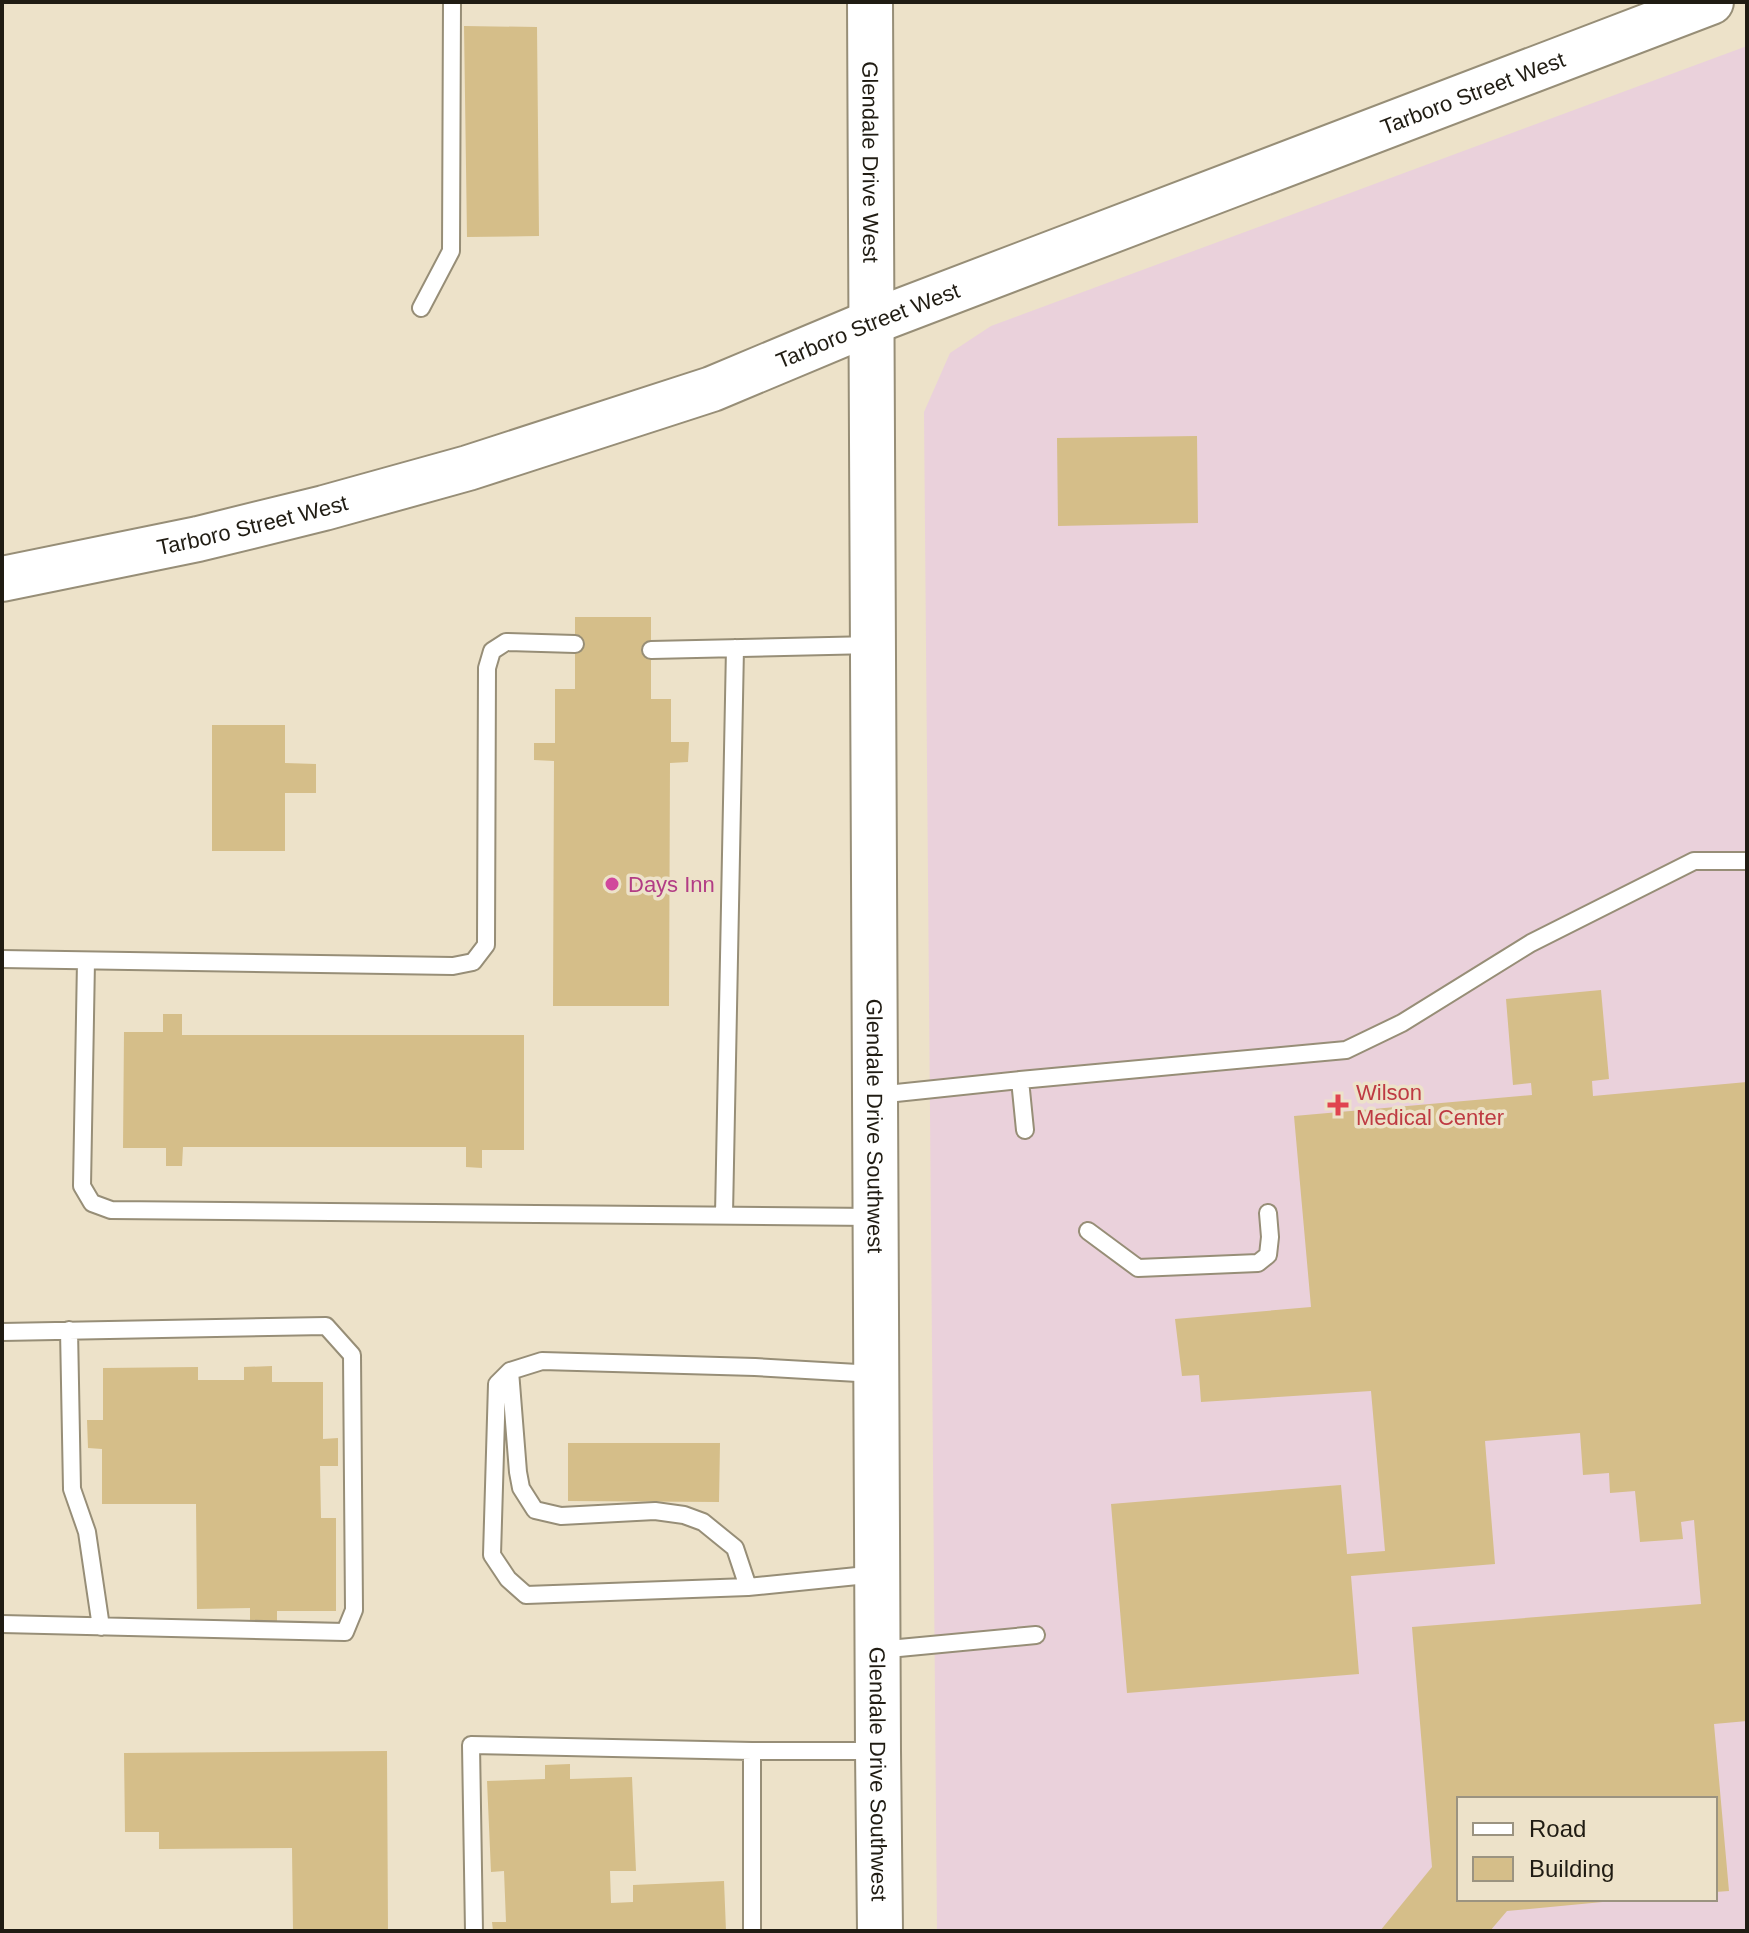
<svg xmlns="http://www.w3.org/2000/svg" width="1749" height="1933" font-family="Arial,sans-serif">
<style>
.medical{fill:#ead1db;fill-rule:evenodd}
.building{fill:#d5be89}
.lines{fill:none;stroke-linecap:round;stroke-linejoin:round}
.lane-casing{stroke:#978e77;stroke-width:20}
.secondary-casing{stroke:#978e77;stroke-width:48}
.lane{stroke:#fff;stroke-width:16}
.secondary{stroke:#fff;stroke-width:44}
.hotel-dot{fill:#d1479c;stroke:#ede2c9;stroke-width:3}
.health-dot{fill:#e0444e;stroke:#ede2c9;stroke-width:3}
.labels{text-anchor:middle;stroke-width:7;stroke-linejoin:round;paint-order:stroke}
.street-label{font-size:22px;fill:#201c13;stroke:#ede2c9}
.hotel-label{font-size:22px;fill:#b23c85;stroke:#ede2c9;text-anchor:start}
.health-label{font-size:22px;fill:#be3a42;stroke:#ede2c9;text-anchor:start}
</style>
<rect width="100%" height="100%" fill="#ede2c9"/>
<path class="medical" d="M1747,46V1931H937L924,412L950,353L991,326ZM1459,1799H1715V1899H1459Z"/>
<path class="building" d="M464,26L537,27L539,236L467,237Z
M1197,436L1198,523L1058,526L1057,438Z
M575,617H651V699H671V742H689L688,762L670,763L669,1006H553L554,761L534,760V743H555V689H575Z
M212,725H285V763L316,764V793H285V851H212Z
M1601,990L1609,1079L1592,1081L1593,1096L1747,1082V1721L1714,1724L1729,1891L1715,1892V1799H1459V1899H1613V1901L1507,1911L1490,1931H1380L1432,1867L1412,1627L1701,1604L1694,1520L1681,1522L1683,1539L1640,1542L1635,1491L1610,1493L1609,1473L1583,1475L1580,1433L1485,1441L1495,1564L1351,1576L1359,1674L1127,1693L1111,1504L1341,1485L1347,1554L1385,1551L1371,1391L1201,1402L1199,1375L1182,1376L1175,1319L1311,1307L1294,1116L1532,1095L1531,1083L1513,1085L1506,999Z
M163,1014H182V1035H524V1150H482V1168L466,1167V1147H183L182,1166H166V1148H123L124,1032H163Z
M272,1366V1382H323V1439L338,1438V1466H320L321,1518H336V1611H277V1622L250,1623V1608L197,1609L196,1504H102V1449L88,1448L87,1420H103V1368L198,1367V1380H244V1367Z
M568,1443H720L719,1502L568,1501Z
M387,1751L388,1931H293L292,1848L159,1849V1832H125L124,1753Z
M570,1764V1779L632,1777L636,1871H610L611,1903L633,1902V1885L724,1881L726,1931H493L492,1922H506L504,1871L491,1872L487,1781L545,1779V1765Z"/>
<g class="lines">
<defs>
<path id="lane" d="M421,308L451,251L452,2
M651,650L873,645
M2,959L453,966L473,962L486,945L487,668L492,651L506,642L575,644
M86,961L82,1186L92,1203L111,1210L874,1217
M1020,1080L1025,1130
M877,1095L1020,1080L1346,1050L1402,1023L1531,943L1694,861H1747
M724,1215L735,648
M1088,1231L1138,1268L1258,1263L1268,1255L1270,1237L1268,1213
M69,1330L72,1489L87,1532L101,1627
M2,1332L326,1326L352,1355L354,1610L345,1632L2,1624
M510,1371L518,1472L521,1488L535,1510L561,1516L655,1511L684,1515L703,1522L735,1548L748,1587
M875,1374L755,1367L542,1361L510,1371L497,1384L492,1555L508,1579L526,1595L748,1587L877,1574
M878,1650L1036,1635
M474,1931L471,1745L752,1751H875
M752,1931V1751"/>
<g id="secondary">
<path id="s1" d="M870,2L878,1751L880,1931"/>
<path id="s2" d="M2,579L198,539L324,508L468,468L712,389L872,322L1711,2"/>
</g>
</defs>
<use href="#lane" class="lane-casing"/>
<use href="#secondary" class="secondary-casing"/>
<use href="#lane" class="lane"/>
<use href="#secondary" class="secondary"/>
</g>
<circle class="hotel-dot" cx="612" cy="884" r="8"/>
<path class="health-dot" d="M1334 1093h8v8h8v8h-8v8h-8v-8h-8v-8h8z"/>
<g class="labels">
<g class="street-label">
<text dy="8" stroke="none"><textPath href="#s2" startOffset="1552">Tarboro Street West</textPath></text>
<text dy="8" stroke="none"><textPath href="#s1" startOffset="160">Glendale Drive West</textPath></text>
<text dy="8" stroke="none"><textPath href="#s2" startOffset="904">Tarboro Street West</textPath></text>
<text dy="8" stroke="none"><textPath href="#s2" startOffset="256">Tarboro Street West</textPath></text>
<text dy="8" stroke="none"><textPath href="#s1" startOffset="1124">Glendale Drive Southwest</textPath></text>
<text dy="8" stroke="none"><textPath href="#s1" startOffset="1772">Glendale Drive Southwest</textPath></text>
</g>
<g class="hotel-label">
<text x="628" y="892">Days Inn</text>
</g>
<g class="health-label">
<text x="1356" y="1100">Wilson<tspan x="1356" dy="25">Medical Center</tspan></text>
</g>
</g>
<rect width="1749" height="1933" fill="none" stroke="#201c13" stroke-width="8"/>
<rect x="1457" y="1797" width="260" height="104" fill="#ede2c9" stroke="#9b9380" stroke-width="2"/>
<rect x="1473" y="1823" width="40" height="12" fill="#ffffff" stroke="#9b9380" stroke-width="2"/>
<text x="1529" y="1837" font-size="24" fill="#201c13">Road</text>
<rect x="1473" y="1857" width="40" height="24" fill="#d5be89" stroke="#9b9380" stroke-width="2"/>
<text x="1529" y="1877" font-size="24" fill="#201c13">Building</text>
</svg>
